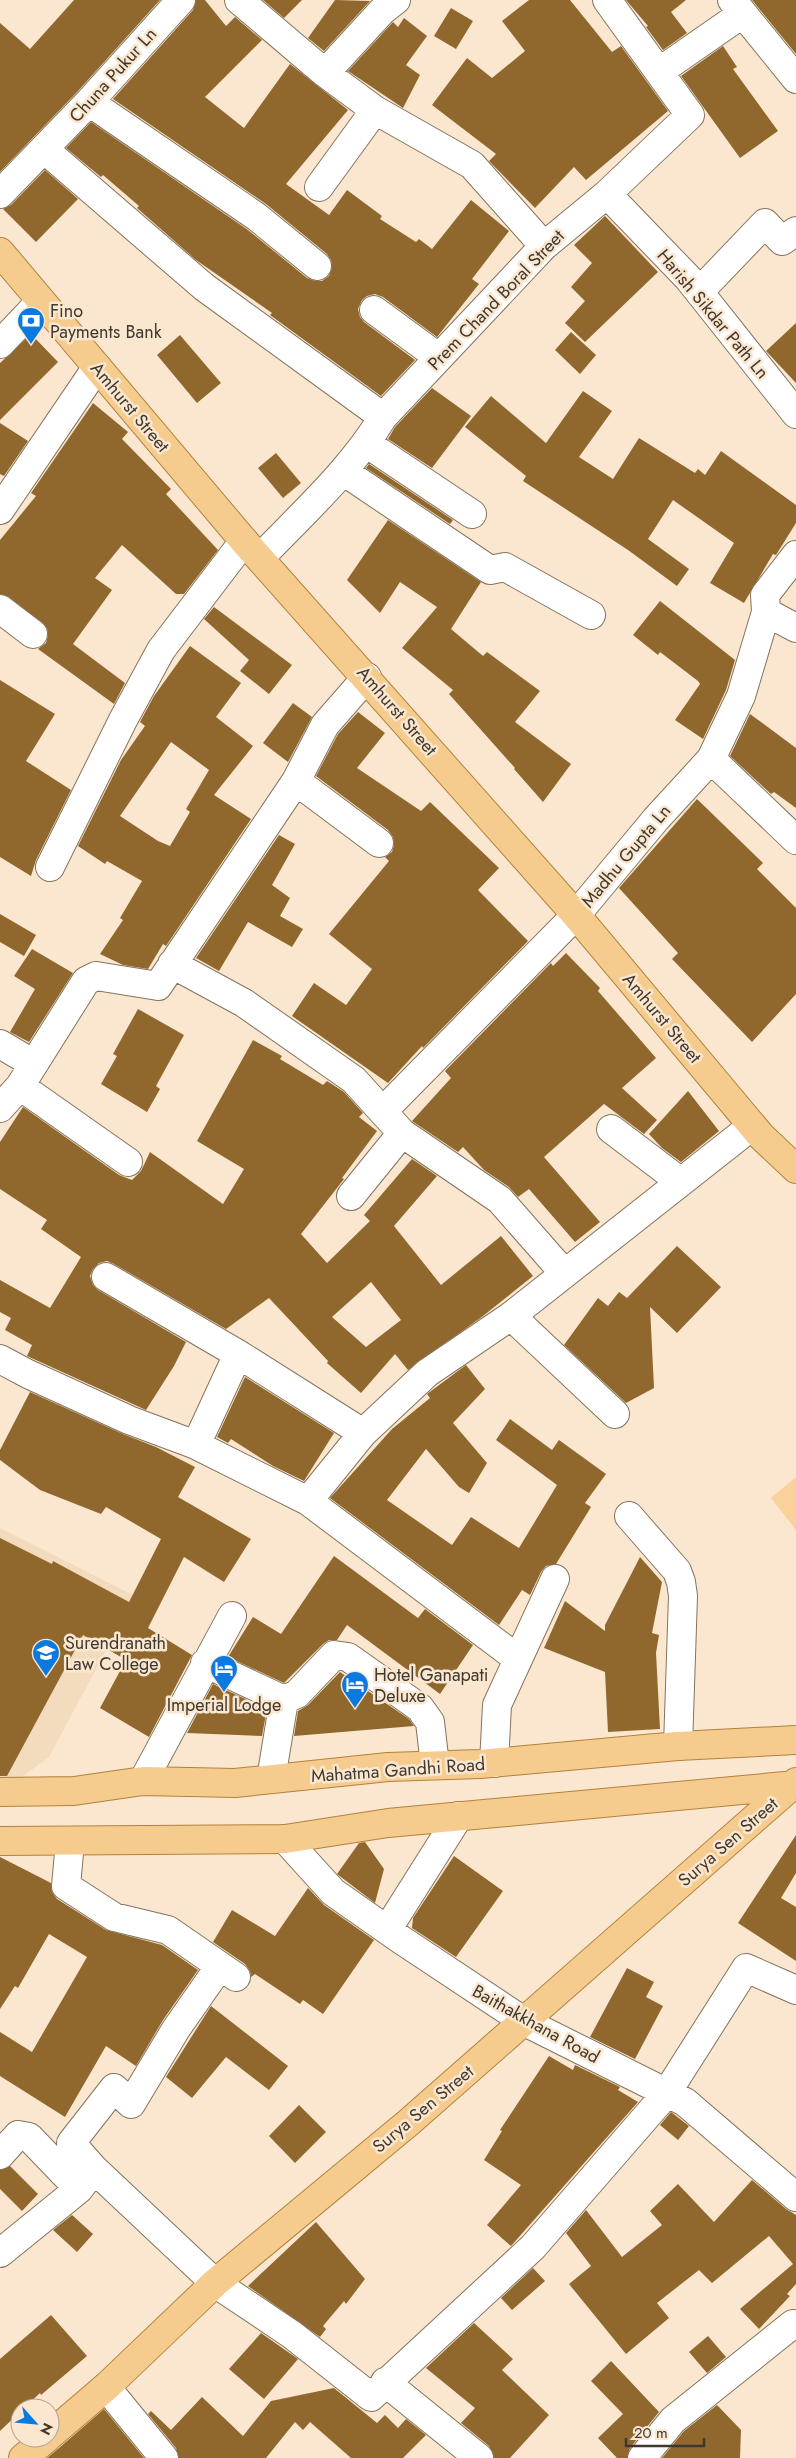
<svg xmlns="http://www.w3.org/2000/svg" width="796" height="2458" font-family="Jost,sans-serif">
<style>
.built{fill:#f3dbbd}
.green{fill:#fad09b}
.building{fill:#90682e;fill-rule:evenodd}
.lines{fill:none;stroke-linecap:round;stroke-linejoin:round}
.minor-casing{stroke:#84735d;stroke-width:30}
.major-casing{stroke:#b1823c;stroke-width:30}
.minor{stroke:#fff;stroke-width:28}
.major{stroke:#f5cc8e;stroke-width:28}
.labels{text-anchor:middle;stroke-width:5;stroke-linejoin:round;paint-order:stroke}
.street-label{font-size:18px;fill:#3f382e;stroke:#fbe7cf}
.poi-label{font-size:18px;fill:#3f382e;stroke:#fbe7cf;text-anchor:start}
</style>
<rect width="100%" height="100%" fill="#fbe7cf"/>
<path class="built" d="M0,1528L135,1596L49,1757L0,1793Z"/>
<path class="green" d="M796,1477V1530L771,1498Z"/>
<path class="building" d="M74,0H160L78,91L0,172V23L30,49Z
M196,0H205L226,26L235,17L262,40L205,97L244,128L290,64L348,110L286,184L329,215L347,190L382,216L380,219L416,242L419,239L432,249L471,200L509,231L472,279L479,284L437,337L383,297L375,294L367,296L362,300L358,309L360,317L364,322L415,360L381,396L270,315L272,313L196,260L137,208L139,206L103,175L101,177L66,148L91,122L248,230L307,278L315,281H322L329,276L332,268L331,260L327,254L266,204L113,99L193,10Z
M263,0H302L284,18Z
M335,0L370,1L324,51L308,38Z
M529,0H570L612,52L621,46L668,111L586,180L574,167L535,208L489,161L496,154L432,105L467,58L492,78L525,51L502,21Z
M626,0H686L671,12L687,33L663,50L646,27L648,26Z
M752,0H796V54Z
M451,8L473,21L456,49L434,36Z
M404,18L427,36L406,65L420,75L403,108L348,71L393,22L398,27Z
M723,46L737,67L733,69L778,131L740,158L681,76Z
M45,170L78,199L36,242L3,209L11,205Z
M605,216L658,272L585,342L565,323L585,301L571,287L592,263L574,245Z
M796,323V383L766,351Z
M571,332L596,355L580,374L555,350Z
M31,334L58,362L0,420V363Z
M180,335L221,383L197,403L157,355Z
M432,388L471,416L432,468L388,439L395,427Z
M583,391L612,411L579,457L613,479L639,438L695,473L698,469L705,475L721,451L796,505V523L776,555L773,554L744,603L710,583L734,543L673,500L648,539L689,569L677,586L628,550L523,481L526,476L465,427L491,396L546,443Z
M93,403L128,432L122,439L171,489L166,494L218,550L184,594H176L122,545L95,578L112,590L73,644L125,683L114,704L38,649L46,643L48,635L47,628L9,597L0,594V540L36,496L31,493Z
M0,423L28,441L4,476L0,474Z
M276,453L301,483L283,498L258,468Z
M369,464L453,520L450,524L366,468Z
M388,520L481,582L451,629L483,656L487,652L540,691L515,722L571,764L543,802L514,769L515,768L449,694L453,690L402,648L437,607L400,582L380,613L347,580Z
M660,601L735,660L726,690L703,739L675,720L700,684L698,681L660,652L658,655L633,635Z
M214,607L292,665L269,694L240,671L249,660L204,619Z
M190,646L241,683L216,717L253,746L214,795L251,819L166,946L163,944L148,969L123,965L100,954L123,920L120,918L142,881L107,861L105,864L78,846L121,760L145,726L140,722L154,696ZM171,742L209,770L186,809L190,812L170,846L158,841L120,816Z
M0,680L55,714L26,761L71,790L36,860L31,876L0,857Z
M293,703L312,717L288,762L263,743Z
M358,712L385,733L357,768L421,811L430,802L499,868L478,890L528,941L423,1048L422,1046L388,1083L292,1016L314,983L346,1005L372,969L329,934L389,861L385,857L392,852L394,845L393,837L388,830L316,776L338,734Z
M750,714L796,748V808L774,792L771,794L730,756Z
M697,799L763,863L757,869L796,908V994L752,1042L672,959L678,953L619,888Z
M279,835L295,844L272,885L290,898L280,916L303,929L292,947L248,922L219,971L196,958Z
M0,914L36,935L24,956L0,942Z
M32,949L73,973L29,1042L10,1032L35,989L14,976Z
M566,953L600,988L598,991L656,1058L622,1088L657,1120L644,1134L604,1104L544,1157L600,1222L575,1242L529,1189L518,1197L509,1187L484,1170L463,1147L458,1152L412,1121L451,1078L445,1071L551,963L553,966Z
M138,1009L184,1035L156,1086L160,1089L147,1112L101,1084L117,1056L113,1054Z
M253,1040L282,1056L280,1059L323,1085L327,1081L344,1092L363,1113L359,1117L377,1131L342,1178L344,1179L301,1234L327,1263L370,1221L364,1215L412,1159L437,1176L394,1226L441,1285L501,1236L533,1276L483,1316L408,1370L395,1354L361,1393L327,1363L328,1361L269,1298L226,1329L114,1264L107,1261L99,1263L93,1269L90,1276L93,1285L98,1290L186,1342L174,1366L146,1410L27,1356L32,1345L5,1330L11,1318L0,1312V1280L50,1308L81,1257L41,1229L47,1220L0,1189V1142L23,1107L119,1175L132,1180L141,1171L150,1152L223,1204L244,1169L197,1141ZM371,1282L401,1320L366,1347L332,1317Z
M688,1091L719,1131L681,1162L662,1148L649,1134Z
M677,1246L721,1287L677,1333L650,1307L654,1388L626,1403L564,1345L598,1298L608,1306L619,1292L627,1298Z
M466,1365L485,1389L453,1423L487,1463L469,1493L459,1487L426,1449L387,1500L452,1545L471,1517L519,1548L557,1485L496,1440L510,1419L552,1450L559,1440L606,1474L585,1503L591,1507L556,1564L546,1566L541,1572L530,1595L522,1590L499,1625L330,1498L392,1429L430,1398L427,1394Z
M245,1377L334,1433L304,1481L273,1466L231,1439L228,1443L217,1437Z
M30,1392L123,1434L156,1447L195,1467L178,1497L251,1539L224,1582L184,1557L148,1628L192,1655L149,1737L100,1708L126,1660L83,1635L7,1776H0V1538L52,1564L53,1561L129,1602L161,1539L106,1507L101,1514L40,1490L0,1460V1450Z
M334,1556L418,1618L425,1609L473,1645L440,1694L347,1625L337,1640H329L323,1644L284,1683L228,1657L253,1617L281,1634Z
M640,1557L662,1582L652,1633L659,1635L656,1653L660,1729L608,1732L605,1672L544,1648L565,1601L605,1631V1625Z
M340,1672L409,1719L414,1726L294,1736L298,1711L308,1705Z
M213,1684L267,1709L262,1736L187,1733Z
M796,1835V1873L781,1898L796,1907V1961L738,1923Z
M365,1842L384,1869L375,1903L337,1874L359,1843Z
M454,1856L503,1891L456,1957L412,1928L413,1918Z
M0,1857L51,1883L52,1892L57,1899L106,1930L162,1945L198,1970L163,2020L136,2066L106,2046L65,2117L0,2076V2032L32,2052L87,1957L49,1934L18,1988L15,1986L0,2009Z
M308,1888L324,1905L374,1940L323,2014L303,2000L300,2004L255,1974L251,1977L250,1971L245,1964L213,1942L232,1910L275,1936Z
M627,1968L654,1982L646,1997L663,2006L635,2059L590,2037Z
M211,2006L288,2066L269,2090L226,2057L192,2098L166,2077Z
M549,2056L573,2070L575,2065L620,2087L618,2090L638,2102L511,2246L487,2225L521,2185L484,2160L502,2131L500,2130Z
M299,2105L326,2132L295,2163L269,2136Z
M671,2112L689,2126L678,2140L660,2125Z
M10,2166L38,2194L22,2211L0,2189V2170Z
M752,2180L786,2209L796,2215V2284L787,2294L790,2296L759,2329L740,2309L793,2264L769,2236L712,2283L699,2270L657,2303L669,2318L626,2354L569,2284L591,2266L566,2233L586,2210L622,2257L662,2225L650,2211L678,2184L714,2222Z
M72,2215L93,2234L77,2252L53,2230Z
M316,2222L365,2279L346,2304L344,2301L323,2326L326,2329L320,2337L248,2286Z
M533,2268L545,2281L512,2310L501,2298Z
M51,2315L87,2356L41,2395L40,2393L24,2408H20V2412L0,2431V2359Z
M474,2323L513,2359L502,2370L549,2415L510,2458H494L489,2446L461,2423L475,2408L426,2368Z
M261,2333L298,2359L264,2399L229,2369Z
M708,2336L726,2357L707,2373L689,2352Z
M611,2361L659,2412L630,2448L627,2458H617L598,2438L623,2414L591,2381Z
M334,2388L377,2423L385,2415L398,2428L406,2419L426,2435L403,2458H351L310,2422L303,2430L295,2422L266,2458H179L176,2448L148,2414L151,2411L171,2430L202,2397L243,2436L271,2401Z
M717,2405L741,2430L740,2458H662L684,2431Z
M104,2409L144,2458H47L59,2448Z"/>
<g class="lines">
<defs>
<path id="minor" d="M239,0L325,73L375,110L472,165L544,246
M732,0L796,79
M660,71L742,14
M325,73L382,11L396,0
M89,102L257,217L317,266
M44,149L204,287L383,417
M319,187L375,110
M0,194L89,102L181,0
M607,194L688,278L796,414
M699,292L765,223L782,241L796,231
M374,310L438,357
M0,344L41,301
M366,443L472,514
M343,471L490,570L505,567L591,615
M0,510L97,367
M260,558C303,513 351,470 383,417L544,246L607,194L690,115L607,0
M0,609L33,634
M766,612L796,628
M711,759L796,840
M296,781L379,843
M50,867L123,720L161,650L244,541
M172,964L244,1003L354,1080L402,1133L500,1200L564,1273
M0,1044L34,1064
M20,1086L128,1162
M0,1108L20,1086L86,981L96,976L158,986L296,781L325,725L367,677
M383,1111L576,915L656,819L711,759L741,696L766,612L765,595L796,555
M611,1129L681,1182
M351,1196L402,1133
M106,1277L238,1354L363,1433
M511,1316L615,1414
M0,1359L28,1374L129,1420L196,1445L308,1501L518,1659
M196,1445L238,1354
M308,1501L363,1433L427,1373L511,1316L752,1126
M629,1516L677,1571L681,1582L683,1596L678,1746
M205,1663L284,1700L297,1694L334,1655L348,1657L420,1708L430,1722L435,1765
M494,1763L497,1705L555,1579
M271,1779L284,1700
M143,1781L232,1616
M285,1839L333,1892L400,1939L525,2022L685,2102L796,2197
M70,1842L66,1886L114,1917L168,1930L236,1977
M387,1930L459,1816
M220,1966L176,2029L131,2104L114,2088L71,2143L94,2169L215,2283L291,2334L371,2397L533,2247L666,2094L746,1968L796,1990
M0,2155L18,2135L29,2137L79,2189
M0,2253L79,2189L94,2169
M385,2382L479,2458
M106,2387L164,2458
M642,2458L673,2420L793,2324L796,2326"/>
<path id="major" d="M0,252L244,541L576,915L761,1136L796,1169
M0,1792L74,1791L143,1781L235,1783L388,1767L480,1764L678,1746L796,1740
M0,1841L285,1839L388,1823L796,1785
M50,2435L106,2387L215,2283L408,2123L796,1782
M23,2458L47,2438"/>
</defs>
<use href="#minor" class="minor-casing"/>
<use href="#major" class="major-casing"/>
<use href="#minor" class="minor"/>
<use href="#major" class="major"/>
</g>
<defs>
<symbol id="bank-pin" viewBox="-11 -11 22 30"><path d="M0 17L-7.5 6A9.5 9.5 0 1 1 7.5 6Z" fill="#0a7ae1" stroke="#fbe7cf"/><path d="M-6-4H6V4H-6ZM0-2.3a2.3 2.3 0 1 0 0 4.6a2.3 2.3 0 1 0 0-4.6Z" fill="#fff"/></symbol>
<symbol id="university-pin" viewBox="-11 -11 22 30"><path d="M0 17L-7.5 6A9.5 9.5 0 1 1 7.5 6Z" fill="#0a7ae1" stroke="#fbe7cf"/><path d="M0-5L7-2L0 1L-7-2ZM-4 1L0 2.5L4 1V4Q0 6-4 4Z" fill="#fff"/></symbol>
<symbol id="hotel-pin" viewBox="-11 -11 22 30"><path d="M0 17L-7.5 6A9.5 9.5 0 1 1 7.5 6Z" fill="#0a7ae1" stroke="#fbe7cf"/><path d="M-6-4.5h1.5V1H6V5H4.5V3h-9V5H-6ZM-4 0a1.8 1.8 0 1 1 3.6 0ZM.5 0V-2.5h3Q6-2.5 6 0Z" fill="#fff"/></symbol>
</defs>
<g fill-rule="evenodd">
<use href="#bank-pin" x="15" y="305" width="32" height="43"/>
<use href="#university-pin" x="30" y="1637" width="32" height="43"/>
<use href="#hotel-pin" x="208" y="1653" width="32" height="43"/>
<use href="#hotel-pin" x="339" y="1669" width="32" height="43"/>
</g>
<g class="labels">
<g class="street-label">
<text transform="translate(113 75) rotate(-48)" y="6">Chuna Pukur Ln</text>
<text transform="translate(496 300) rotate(-46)" y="6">Prem Chand Boral Street</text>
<text transform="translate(713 314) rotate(50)" y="6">Harish Sikdar Path Ln</text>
<text transform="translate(130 407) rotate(50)" y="6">Amhurst Street</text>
<text transform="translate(397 711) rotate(49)" y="6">Amhurst Street</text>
<text transform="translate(626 856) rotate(-50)" y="6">Madhu Gupta Ln</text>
<text transform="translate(662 1018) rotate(50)" y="6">Amhurst Street</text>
<text transform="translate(398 1770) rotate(-4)" y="6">Mahatma Gandhi Road</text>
<text transform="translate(728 1842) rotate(-41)" y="6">Surya Sen Street</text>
<text transform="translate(536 2024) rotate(29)" y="6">Baithakkhana Road</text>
<text transform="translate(423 2109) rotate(-40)" y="6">Surya Sen Street</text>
</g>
<g class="poi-label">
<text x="50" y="317">Fino<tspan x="50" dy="21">Payments Bank</tspan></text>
<text x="65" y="1649">Surendranath<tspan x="65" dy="21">Law College</tspan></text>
<text x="374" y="1681">Hotel Ganapati<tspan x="374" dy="21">Deluxe</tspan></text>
<text x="224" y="1711" text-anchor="middle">Imperial Lodge</text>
</g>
</g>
<g transform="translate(35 2423) rotate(117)"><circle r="24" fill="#fbe7cf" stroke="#b0a18f"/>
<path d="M0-4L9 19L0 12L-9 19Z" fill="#0a7ae1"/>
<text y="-8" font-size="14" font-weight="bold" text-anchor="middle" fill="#3f382e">N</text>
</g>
<path d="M626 2438v8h78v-8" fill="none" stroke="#3f382e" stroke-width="2.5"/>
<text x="634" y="2438" font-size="15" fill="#3f382e" stroke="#fbe7cf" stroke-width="4" paint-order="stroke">20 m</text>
</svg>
